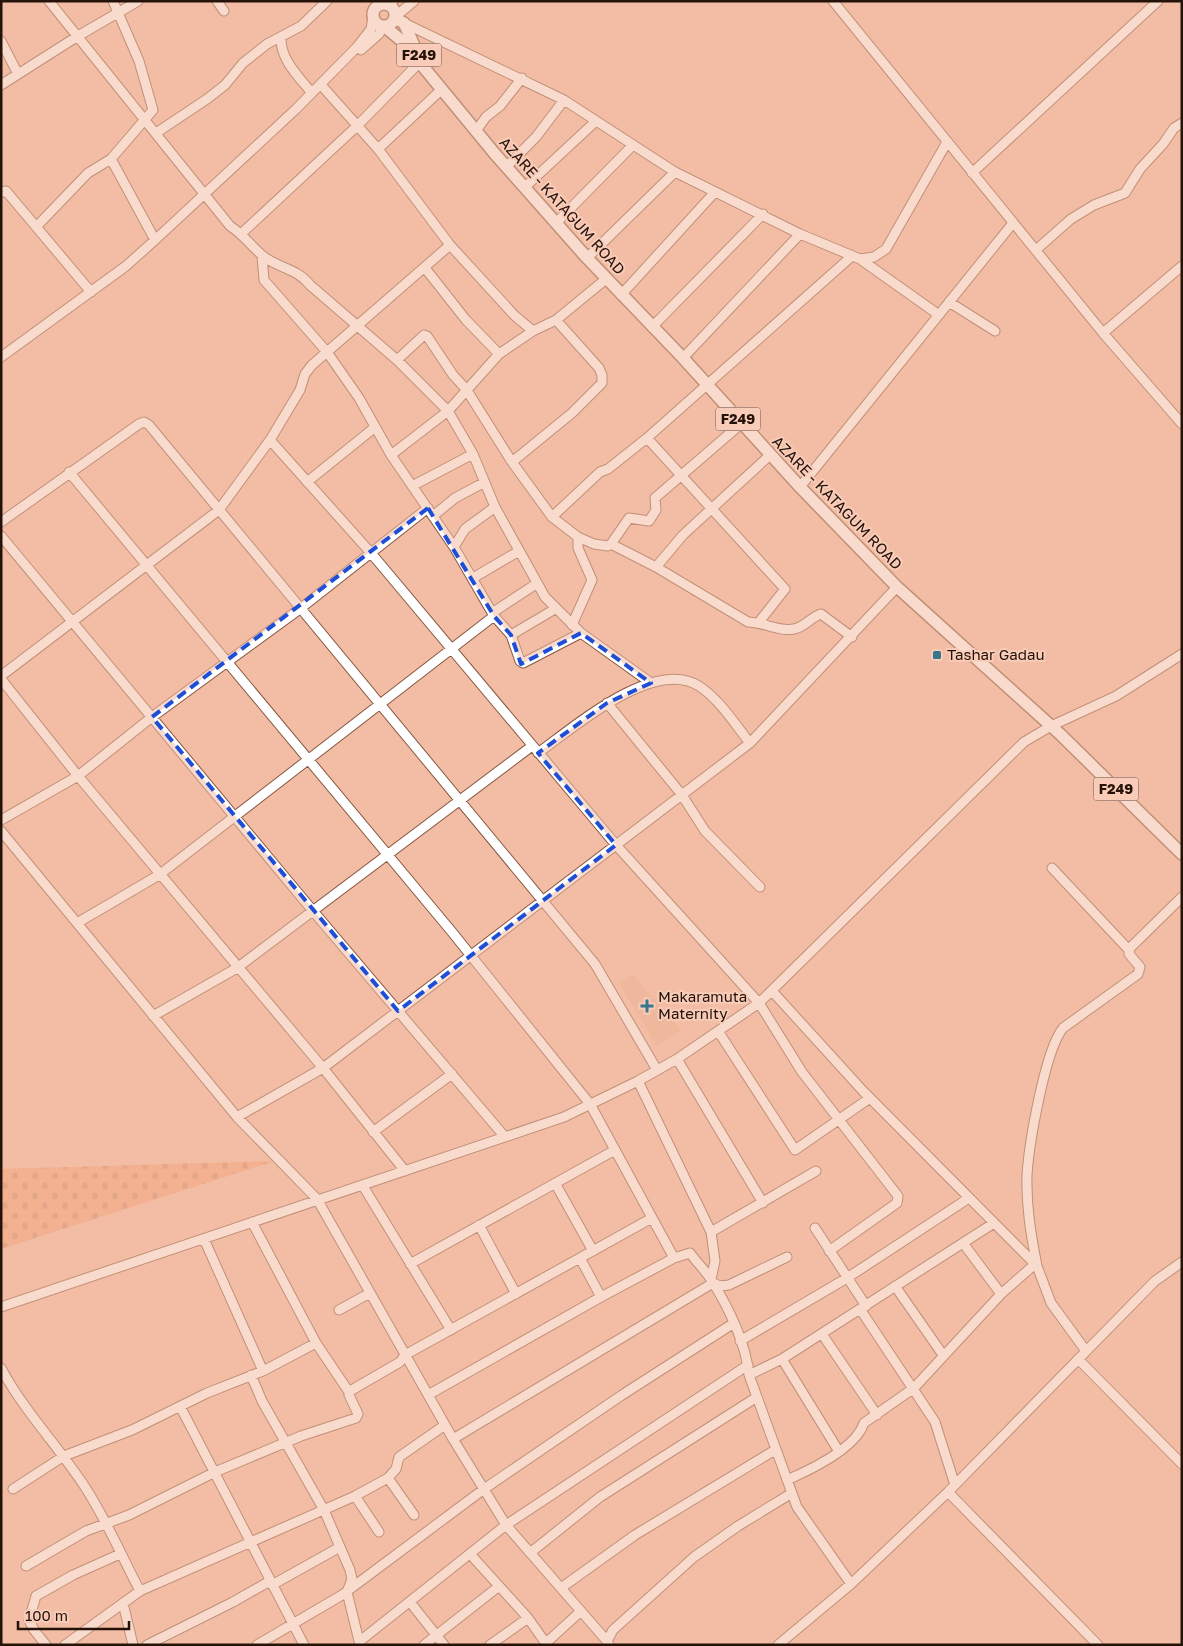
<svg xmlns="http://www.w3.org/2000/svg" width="1183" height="1646" font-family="'Golos Text',sans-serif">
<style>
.built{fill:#ebaf93}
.cemetery{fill:url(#cemetery-stones)}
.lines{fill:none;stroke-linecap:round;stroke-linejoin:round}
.minor-casing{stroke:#875841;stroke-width:11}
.major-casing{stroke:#875841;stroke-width:14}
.minor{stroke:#fff;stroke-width:9}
.major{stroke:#fff;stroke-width:11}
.marked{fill:none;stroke:#1d4ed8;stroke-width:4;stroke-dasharray:10 6;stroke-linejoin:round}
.poi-dot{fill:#39758c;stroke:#f8ccb8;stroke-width:2}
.labels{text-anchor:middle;stroke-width:4;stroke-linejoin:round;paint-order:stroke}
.shield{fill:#f8ccb8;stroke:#644a3e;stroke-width:1}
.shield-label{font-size:14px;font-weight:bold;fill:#251209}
.street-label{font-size:15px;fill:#251209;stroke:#f8ccb8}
.poi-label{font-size:15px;fill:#251209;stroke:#f8ccb8;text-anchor:start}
</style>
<defs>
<pattern id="cemetery-stones" width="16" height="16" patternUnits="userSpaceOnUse" patternTransform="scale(1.25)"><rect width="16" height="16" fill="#f4a27c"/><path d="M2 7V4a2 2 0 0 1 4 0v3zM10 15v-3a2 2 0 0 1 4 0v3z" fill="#d18a6a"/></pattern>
</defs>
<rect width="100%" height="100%" fill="#f2bda4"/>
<path class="built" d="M632,974L681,1030L657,1046L619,983Z"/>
<path class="cemetery" d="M275,1161L1,1249V1169Z"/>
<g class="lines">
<defs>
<path id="minor" d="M49,1L230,226C243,234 251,246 263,256C278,268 298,269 310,285L397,360L448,411L473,454L495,507L545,597L581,633L651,683
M217,1L224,11
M833,1L1103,333L1182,424
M387,4L393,1
M396,16L414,1
M404,23L564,100L675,172L800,234L860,259L939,315
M281,37C280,59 298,76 311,92
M1,41L18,74
M361,50L379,34L383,26
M1,85L78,36L138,1
M322,86L378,149L450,245L312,365L305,374L300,390L270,440L371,553L616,845L759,1003L802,1072L898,1196L897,1203L829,1251
M476,131L486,117L500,106L522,78
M156,133L207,99L225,85L243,63L267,44L301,26L327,1
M378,149L441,90
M111,159L155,240
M506,167L536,137L564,100
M972,173L1158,1
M525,187L596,121
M1,192L6,191L91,292
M556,223L633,145
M37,226L88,173L111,159L153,110L139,61L113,1
M242,233L356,127L419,63
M450,245L515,316L533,331
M1037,249L1071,219L1094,205L1125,193L1140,169L1163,144L1174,128L1182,123
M262,256L264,280L327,352L359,398L391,455L454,547L494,616L511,635L555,609
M587,258L675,172
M860,259L874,257L886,249L947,142
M425,268L466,320L499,354
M621,295L715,192
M949,302L995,331
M652,327L763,214
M1103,333L1182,266
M1,357L126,266L155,240L296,109L357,47L371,29L373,17
M683,358L800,234
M397,360L424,335L427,336L453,375L466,389L512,462L552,517L578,537L594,544L608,546L611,544L629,518L649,521L656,510L655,498L742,423
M647,438L785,589L759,622
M391,455L448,411L499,354L533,331L556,320L606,279
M512,462L572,413L602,383V375L599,368L556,320
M69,472L452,932L590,1104L674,1258
M307,482L374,428
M412,486L473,454
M800,487L1013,223
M433,516L455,498L483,483
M552,517L600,472L608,469L647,438L851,257
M1,522L139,424L144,422L149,425L595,964L657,1070
M1,536L313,911L505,1137
M611,544L656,567L748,622C763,622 779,632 794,629C805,627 811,617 821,614L852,637
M454,547L465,529L495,507
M656,567L683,535L770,455
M473,578L519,551
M492,613L536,584
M572,625L592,580L578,548V537
M511,635L520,661L523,663L581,633
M1,676L219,510L270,440
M1,679L78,776L323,1068L405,1171
M607,703L682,795L705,831L760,887
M538,753C573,728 654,657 699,686C720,700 734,723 750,743
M1,820L78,776L152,717L301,608L428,508
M1,831L237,1117L317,1199L453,1439L506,1525L607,1641
M1052,868L1129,950
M77,923L159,875L494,616
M772,991L863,1091L1037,1266L1051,1303L1086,1351
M153,1016L237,968L532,746
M718,1031L795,1150L870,1098
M677,1059L763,1203
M638,1081L711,1232L715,1261L711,1279
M237,1117L323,1068L750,743L897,587
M373,1132L452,1074
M555,1183L593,1251
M363,1186L451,1330
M252,1222L316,1343L349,1392
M479,1225L516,1294
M815,1228L866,1306
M711,1232L816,1171
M204,1239L263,1371
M963,1243L1001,1294
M580,1258L601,1297
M410,1264L615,1150
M1037,1266C1031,1235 1026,1206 1027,1175C1029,1144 1045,1050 1063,1028L1138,974L1140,967L1129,954L1130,948L1182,897
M713,1283L720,1286L729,1285L787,1257
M895,1286L943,1355
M1,1307L564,1117L638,1081L677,1059L759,1003L1024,742L1051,726L1116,696L1182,654
M860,1309L935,1422L955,1485
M339,1310L370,1293
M822,1334L877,1415
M740,1341L847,1278L969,1198
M782,1359L838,1450
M1078,1359L1182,1464
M1,1368C24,1411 58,1446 85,1487C106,1519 122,1557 140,1591
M251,1375L262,1401L324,1510L350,1570L352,1579L347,1592L360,1645
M749,1375L782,1359L994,1223
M428,1395L601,1297L674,1258L690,1253C697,1263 706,1271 712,1281C729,1308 746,1344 749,1375L797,1507L851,1584
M181,1408L304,1645
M453,1439L713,1283
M388,1478L414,1515
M787,1480C810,1470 856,1448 864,1423L914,1388L1001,1294L1035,1264
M13,1489L64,1456L132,1430L207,1393L263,1371L316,1343
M948,1492L1098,1645
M355,1496L379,1532
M530,1553L600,1497L757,1397
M471,1555L528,1618L547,1645
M26,1566L86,1531L129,1515L215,1472L301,1436L356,1418L358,1414L349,1395L350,1391L400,1362L405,1355L652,1218
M272,1585L340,1547
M561,1588L635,1535L775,1450
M410,1602L444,1645
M123,1603L133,1645
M360,1641L506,1525L748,1365
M546,1643L581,1611
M46,1645L34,1630L29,1620L36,1596L73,1575L120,1554
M65,1645L140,1591L355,1496L388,1478L396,1469L399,1457L445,1425
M147,1645L233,1602L270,1581
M257,1645L342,1595L484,1489L622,1395L734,1323
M424,1645L498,1587
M490,1645L528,1618
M609,1645L607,1641L613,1630L694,1557L738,1526L792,1493
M778,1645L851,1584L948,1492L1155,1281L1182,1262"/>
<path id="major" d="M373 15a11 11 0 1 1 22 0a11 11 0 1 1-22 0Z
M395,18L404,23L417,52
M384,26L402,41L495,154L587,258L683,358L800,487L897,587L1060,734L1182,854"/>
</defs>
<use href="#minor" class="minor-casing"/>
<use href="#major" class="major-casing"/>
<use href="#minor" class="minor"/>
<use href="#major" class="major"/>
</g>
<path d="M0 0H1183V1646H0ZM428,508L494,616L511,635L521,664L581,633L651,683L607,703L538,753L616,845L398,1011L152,717Z" fill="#f2bda4" fill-opacity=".55" fill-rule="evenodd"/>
<path class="marked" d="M428,508L494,616L511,635L521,664L581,633L651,683L607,703L538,753L616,845L398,1011L152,717Z"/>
<g class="poi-dot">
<rect x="932" y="650" width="10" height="10" rx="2.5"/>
<path d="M644.5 998.5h5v5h5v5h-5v5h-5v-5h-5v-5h5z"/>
</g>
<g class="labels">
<g class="shield">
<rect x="396.5" y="43.5" width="45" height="23" rx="4"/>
<rect x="715.5" y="407.5" width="45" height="23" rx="4"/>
<rect x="1093.5" y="777.5" width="45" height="23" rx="4"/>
</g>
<g class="shield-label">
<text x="419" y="60">F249</text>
<text x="738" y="424">F249</text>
<text x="1116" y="794">F249</text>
</g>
<g class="street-label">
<text transform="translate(562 206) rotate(48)" y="5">AZARE - KATAGUM ROAD</text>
<text transform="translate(837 503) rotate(46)" y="5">AZARE - KATAGUM ROAD</text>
</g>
<g class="poi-label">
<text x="947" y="660">Tashar Gadau</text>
<text x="658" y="1002">Makaramuta<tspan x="658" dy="17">Maternity</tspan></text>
</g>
</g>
<rect width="1183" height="1646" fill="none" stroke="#251209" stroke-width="5"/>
<path d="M18 1621v8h111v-8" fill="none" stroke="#251209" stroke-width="2.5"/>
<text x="25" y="1621" font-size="15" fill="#251209" stroke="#f8ccb8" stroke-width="4" paint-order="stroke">100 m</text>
</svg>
